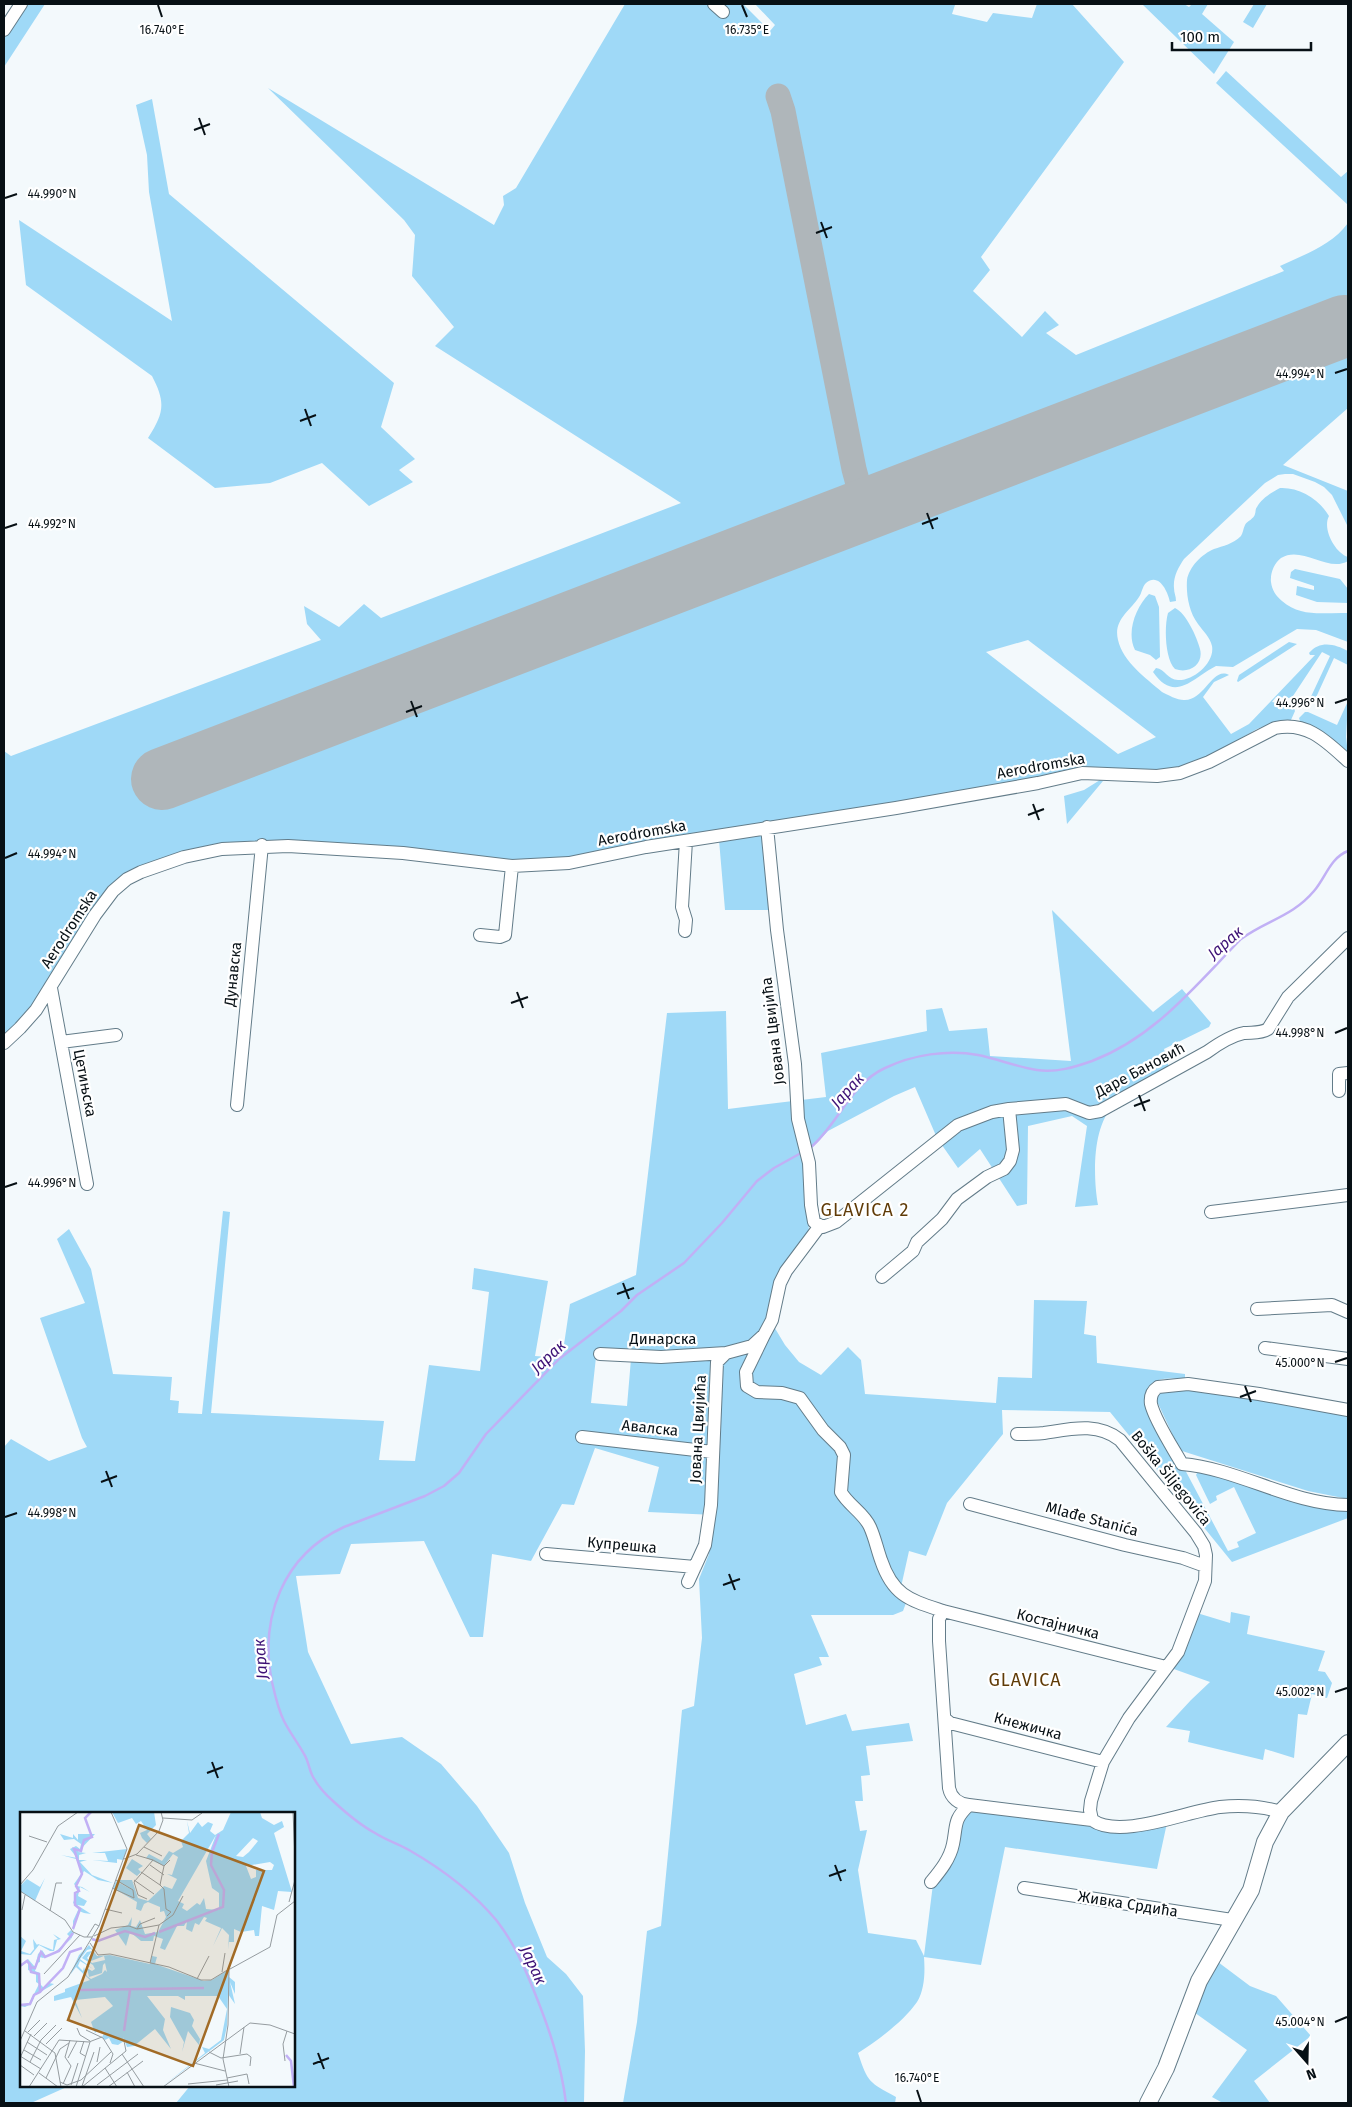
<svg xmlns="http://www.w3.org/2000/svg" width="1352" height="2107" font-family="'Fira Sans',sans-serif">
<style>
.green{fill:#9fd9f7;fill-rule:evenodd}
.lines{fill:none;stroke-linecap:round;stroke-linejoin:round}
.stream{stroke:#c1b0f5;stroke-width:2.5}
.taxiway{stroke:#afb6ba;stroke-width:25}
.runway{stroke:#afb6ba;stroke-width:62}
.minor-casing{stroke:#637c89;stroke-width:14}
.major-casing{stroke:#637c89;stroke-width:18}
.minor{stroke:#fff;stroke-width:12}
.major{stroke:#fff;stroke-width:16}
.ticks{fill:none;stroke:#071015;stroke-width:2}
.labels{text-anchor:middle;stroke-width:4.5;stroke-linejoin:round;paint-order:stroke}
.street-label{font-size:15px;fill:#071015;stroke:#fff}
.water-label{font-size:16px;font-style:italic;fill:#3d1276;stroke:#fff}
.quarter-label{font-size:18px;letter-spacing:1px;fill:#603b07;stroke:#fff}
.inset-river{fill:none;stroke:#c1b0f5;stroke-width:2.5}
.inset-road{fill:none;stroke:#959ca0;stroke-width:1}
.view{fill:#a26b26;fill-opacity:0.15;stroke:#a26b26;stroke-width:2.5}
.inset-edge{fill:none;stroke:#071015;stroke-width:2.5}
.ticks-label{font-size:12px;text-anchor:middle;fill:#071015;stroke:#fff;stroke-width:4.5;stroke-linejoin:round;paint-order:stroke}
</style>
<rect width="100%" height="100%" fill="#f3f9fc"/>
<path class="green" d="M27,4H45L4,67V39Z
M625,4H743L770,31L775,25L755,4H948L955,5L952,14L987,22L993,13L1032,18L1037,4H1072L1124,62L981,257L990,270L973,291L1022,337L1045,311L1059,325L1046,333L1076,355L1284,271L1280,266C1305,254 1331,246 1348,223V408L1283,465L1348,491V527L1332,495L1324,487L1315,482L1293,474H1285L1278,475L1265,483L1184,559C1178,568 1173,577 1174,588C1174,593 1176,596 1176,601L1170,602C1168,592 1159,572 1146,583C1142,587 1142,593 1139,597C1130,611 1113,620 1118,640C1123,662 1146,678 1162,692C1168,695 1177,700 1184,700C1205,701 1212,666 1229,675L1214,682L1203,697L1231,734L1249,724L1315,655H1310L1309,653C1320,640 1335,644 1348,651V665L1334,658L1313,704L1308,703L1330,656L1322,652L1293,696L1289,698L1276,697L1272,702L1293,706L1295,711L1291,720L1268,725L1257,729L1202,761L1159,773L1099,770L565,860L524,863L281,842L129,874L35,1004L4,1038V751L11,756L321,640L307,624L304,606L339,627L364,604L381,618L681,503L435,346L454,327L412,276L415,235L404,220L268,88L494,225L504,205L503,196L516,188ZM1028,640L1156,737L1118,754L986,652Z
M1142,4H1184L1189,7L1192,4H1208L1202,14L1234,42L1214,74Z
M1254,4H1267L1253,28L1243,22Z
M1226,71L1341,177L1348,171V205L1216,83Z
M152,99L169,194L394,383L381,427L415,459L399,470L413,482L369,506L322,463L270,483L215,488L148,438C164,413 166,403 152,376L26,285L19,220L172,321L149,192L147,155L136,105Z
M1280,488C1299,487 1319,499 1329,516C1322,529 1335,553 1348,557V561C1328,573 1302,545 1281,558C1274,563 1270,574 1271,582C1272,590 1276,596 1282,601C1301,618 1325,612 1348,613V642L1316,630L1297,629L1233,667L1216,666C1194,677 1175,704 1153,672L1156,668C1165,669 1168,680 1178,680C1193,681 1215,663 1212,646C1210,637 1203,631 1198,624C1189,612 1186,595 1187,580C1189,567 1202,554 1214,549C1223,546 1233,544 1241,536C1243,533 1243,529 1245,525C1247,521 1254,519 1255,514C1256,512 1255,509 1257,507C1261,499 1272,492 1280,488Z
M1295,569L1340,579L1348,589V603L1317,602L1296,595L1297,586L1314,590V586L1290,578L1291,572Z
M1149,594L1155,596L1159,607L1160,657L1156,660L1150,655L1135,650C1126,632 1136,607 1149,594Z
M1175,608C1186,613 1197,637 1200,649C1204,665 1189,674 1175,669C1165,659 1164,627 1168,613Z
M1289,642L1297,644L1238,682L1237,681L1239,675Z
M1348,701L1346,737L1348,754L1301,724L1299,718L1305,712H1308L1337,725Z
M1100,780L1103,781L1067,824L1064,796L1084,790Z
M761,833L772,910H725L719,840Z
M1052,910L1153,1012L1182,989L1211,1023L1209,1027L1164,1049L1170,1071C1151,1081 1129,1090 1114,1105C1092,1126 1093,1177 1098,1205L1075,1207L1087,1126L1072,1116L1028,1126L1027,1204L1017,1206L980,1149L958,1168L937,1138L915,1087L894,1096L828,1131L803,1157L807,1171L809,1238L782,1273L776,1286L770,1318L764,1332L756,1341L747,1346L721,1351L675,1353L597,1348L591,1403L627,1406L631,1359C662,1362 727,1363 753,1348C761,1343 768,1333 773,1325L785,1345L799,1362L821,1375L848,1347L861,1360L865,1394L996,1403L998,1377L1032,1378L1034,1300L1087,1301L1084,1334L1096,1336L1097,1363L1185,1374V1379C1164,1378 1143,1376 1147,1404L1173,1459L1183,1466L1228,1551L1239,1547L1237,1542L1256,1533L1234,1487L1216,1496L1217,1500L1210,1504L1196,1475L1199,1469L1207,1468L1318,1505L1348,1507V1518L1232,1562L1110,1412L1002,1410L1003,1434L947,1503L926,1556L909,1551L901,1587V1597L906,1603L903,1611L893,1615H811L829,1657H819L822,1665L794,1674L806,1725L846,1714L852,1731L909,1723L913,1741L866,1746L870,1775L861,1776L863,1801H855L860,1831L867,1830L858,1870L868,1933L916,1940L924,1956L933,1884L950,1842L969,1809L1089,1823C1118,1836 1137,1830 1167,1823L1157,1869L1005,1847L981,1965L924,1957C925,1971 925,1989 917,2002C904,2021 877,2041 858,2053C868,2083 869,2082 896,2097L895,2103H623L637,2022L647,1931L661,1926L682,1710L694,1706L702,1638L699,1579L709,1554L715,1515L648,1512L659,1467L595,1448L574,1505L562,1504L531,1561L492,1554L483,1637H470L424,1541L351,1544L340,1574L296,1576L308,1652L351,1744L402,1737L441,1764L477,1806L509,1853L525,1903L547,1957L566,1974L583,1996L585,2051L584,2103H176L190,2086H294V1813H21V2086H69L31,2103H4V1447L11,1439L49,1461L87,1447L82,1438L40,1318L85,1303L57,1239L69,1229L91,1269L113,1374L172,1377L170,1400L179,1401L178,1413L202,1414L223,1211L230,1212L211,1413L384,1421L379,1460L415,1461L429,1365L480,1371L489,1292L472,1289L474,1268L548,1281L535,1356L562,1358L570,1304L636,1275L667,1013L726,1011L728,1109L826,1097L821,1053L927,1031L926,1010L942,1008L949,1031L987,1028L990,1056L1071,1061Z
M1163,1385L1348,1412V1499L1308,1491L1182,1451L1176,1442L1155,1397Z
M1231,1612L1250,1616L1247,1634L1325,1651L1318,1671L1325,1672L1332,1683L1327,1698L1312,1694L1307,1715L1298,1714L1294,1758L1265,1749L1263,1760L1188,1742L1190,1731L1166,1727L1191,1700L1210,1682L1171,1668L1197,1613L1230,1623Z
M1214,1959L1250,1986L1276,1996L1311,2036L1254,2081L1270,2103H1219L1221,2102L1212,2097L1247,2050L1191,2010Z"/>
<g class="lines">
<path class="stream" d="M810,1148C838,1125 850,1084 885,1068C912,1055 948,1049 978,1055C998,1059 1017,1067 1037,1070C1056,1073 1075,1067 1092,1061C1155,1037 1195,986 1241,939C1267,920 1292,917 1314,891C1326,877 1330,858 1348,851
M566,2103C561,2063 549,2028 534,1991C524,1966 514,1943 497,1921C473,1892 442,1869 409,1850C398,1844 386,1840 375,1833C360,1825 346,1813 333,1801C325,1794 317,1785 312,1775C309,1768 308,1760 304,1754C298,1743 290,1733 284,1721C278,1709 275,1695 272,1682C259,1618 283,1555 344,1527L425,1496L444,1486L459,1473L486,1434L559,1359L621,1311L637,1295L684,1263L722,1223L757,1181L774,1168L801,1153"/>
<path class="taxiway" d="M778,96L783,111L854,469L865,510"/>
<path class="runway" d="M162,779L1344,326"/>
<defs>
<path id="minor" d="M714,4L723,12
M4,30L21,4
M767,827L777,930L795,1064L798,1119L809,1163L811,1205L814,1222L823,1227L836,1222L958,1125L992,1112L1009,1109
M685,931L686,920L682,907L686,841
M480,935L500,937L505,935L512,866
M51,988L87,1184
M61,1042L116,1035
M4,1043L20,1028L36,1010L95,915L113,891L127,879L141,872L184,857L222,849L288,846L403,853L512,866L569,863L646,847L896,808L1038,783L1082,773L1157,776L1180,773L1209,762L1275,728C1307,721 1326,741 1348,761
M1339,1091V1074L1348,1073
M237,1105L262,845
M1211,1212L1348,1195
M882,1277L913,1251L917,1242L942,1219L957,1199L987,1177L1004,1169L1010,1161L1013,1150L1009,1109L1066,1104L1089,1113L1100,1111L1207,1052C1218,1044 1230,1036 1244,1033C1252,1032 1260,1034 1268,1029L1288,997L1348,938
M1257,1309L1332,1305L1348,1312
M764,1335L746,1372L747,1386L757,1392L782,1393L800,1398L823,1430L840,1447L844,1455L841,1492C848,1505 864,1513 870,1527C875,1538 877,1549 881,1560C893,1596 910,1600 943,1611L939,1619V1641L949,1788C951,1798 959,1804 969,1805
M1265,1348L1348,1359
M600,1354L661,1357L726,1353
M1348,1410L1259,1394L1188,1384L1158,1387C1152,1391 1150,1397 1151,1404C1155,1421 1173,1448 1182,1464C1239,1469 1290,1504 1348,1505
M1017,1434C1026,1434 1035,1434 1044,1433C1071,1429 1097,1422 1120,1440L1196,1533L1204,1546L1206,1555L1205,1581L1178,1652L1129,1718L1103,1762L1091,1801L1090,1810L1092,1820C1120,1840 1187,1811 1220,1807C1241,1805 1261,1806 1281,1812
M582,1437L713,1452
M970,1504L1125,1545L1183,1558L1205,1566
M546,1554L695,1567
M688,1582L705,1545L711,1505L717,1362L726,1353L752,1346L764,1335L772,1320L780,1283L786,1271L819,1227
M943,1611L1166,1667
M945,1719L950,1723L1103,1762
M931,1882C940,1871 950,1859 953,1844C957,1825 953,1820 969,1805L1092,1820
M1024,1888L1232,1920"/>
<path id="major" d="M1148,2103L1166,2068L1199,1981L1251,1890L1265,1842L1281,1812L1348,1743"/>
</defs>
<use href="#minor" class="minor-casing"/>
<use href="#major" class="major-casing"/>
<use href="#minor" class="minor"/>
<use href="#major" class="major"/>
</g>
<path class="ticks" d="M158,5L162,17M742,5L747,17M199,118L205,135M194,130L210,124M5,198L17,194M821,222L827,238M816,233L832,227M1335,373L1347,369M305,409L311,426M300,421L316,415M927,513L933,529M922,524L938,518M5,528L17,524M411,701L417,717M1335,703L1347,699M406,712L422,706M1033,804L1039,820M1028,815L1044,809M5,858L17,853M517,992L523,1008M511,1003L528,997M1335,1033L1347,1028M1139,1095L1145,1111M1134,1106L1150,1100M5,1187L17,1183M623,1283L629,1299M617,1294L634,1288M1335,1362L1347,1358M1245,1386L1251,1402M1240,1397L1256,1391M106,1471L112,1487M101,1482L117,1476M5,1517L17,1513M729,1574L735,1590M723,1585L740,1579M1335,1692L1347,1688M212,1762L218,1778M207,1773L223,1767M835,1865L841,1881M829,1876L846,1870M1335,2022L1347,2017M318,2053L324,2069M313,2064L329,2058M917,2090L921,2102"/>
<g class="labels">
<g class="street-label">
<text transform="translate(1041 766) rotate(-10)" y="5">Aerodromska</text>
<text transform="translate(642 833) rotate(-10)" y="5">Aerodromska</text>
<text transform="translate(69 929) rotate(-57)" y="5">Aerodromska</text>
<text transform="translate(233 974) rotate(-84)" y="5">Дунавска</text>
<text transform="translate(773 1031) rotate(-97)" y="5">Јована Цвијића</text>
<text transform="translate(1140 1070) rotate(-28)" y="5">Даре Бановић</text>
<text transform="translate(85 1083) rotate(79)" y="5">Цетињска</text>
<text x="663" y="1344">Динарска</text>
<text transform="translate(650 1428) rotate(6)" y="5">Авалска</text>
<text transform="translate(698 1429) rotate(-87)" y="5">Јована Цвијића</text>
<text transform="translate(1171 1478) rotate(51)" y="5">Boška Šiljegovića</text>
<text transform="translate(1092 1519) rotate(15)" y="5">Mlađe Stanića</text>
<text transform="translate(622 1545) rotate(5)" y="5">Купрешка</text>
<text transform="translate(1058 1624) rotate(14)" y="5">Костајничка</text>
<text transform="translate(1028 1726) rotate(15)" y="5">Кнежичка</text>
<text transform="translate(1128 1904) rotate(9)" y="5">Живка Срдића</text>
</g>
<g class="water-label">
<text transform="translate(1225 942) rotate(-41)" y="6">Јарак</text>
<text transform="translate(847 1090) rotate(-48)" y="6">Јарак</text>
<text transform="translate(548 1356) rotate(-43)" y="6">Јарак</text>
<text transform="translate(260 1659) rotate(-95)" y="6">Јарак</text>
<text transform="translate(534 1965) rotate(65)" y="6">Јарак</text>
</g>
<g class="quarter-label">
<text x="865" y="1216">GLAVICA 2</text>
<text x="1025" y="1686">GLAVICA</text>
</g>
</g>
<g transform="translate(20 1812)">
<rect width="275" height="275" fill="#f3f9fc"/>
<path d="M92,0H134L136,13L127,22L131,27L127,31L122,26L120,21L127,18L121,9L116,12L112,6L98,11ZM211,0H240L242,6L254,13L262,9L264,15L254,21L272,80L258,79L254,98L242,94L239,124H235L234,118L221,120L214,117V130H209L208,138L209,123L202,116L193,134L201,116L185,109L187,106L184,105L179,113L175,111L172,120L166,117L167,109L164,114H157L145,138L140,136L143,127L134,124L133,129H121L110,120L106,134L95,118L108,113L112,105L111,114L116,115L120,108L125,122L138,120L146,105L144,99L140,100V95L128,90L124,92L121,99L116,97L117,90L93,76L96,69L114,79L96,68H112L118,86L128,89L144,74L152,77L157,67L147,62L152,63L158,45L153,42L144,54L126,46L129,42L142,49L149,39L153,41L163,35L161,29L169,21L167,9L170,21L178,10L182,15L188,10L193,12L190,19L195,23L203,18ZM196,23L186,49L192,76L199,81V98L186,97L184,86L180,93L177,91L167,99L162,96L164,92L158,89ZM233,26L238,29L229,40L223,45L216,44ZM250,50L254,53L252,58H236V65L231,67L226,54ZM40,22L53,26V22L58,28V22H75L58,40L66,41L59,43V48H67L60,50L72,63L93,71L78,68L64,59L57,74L62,75L70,80L60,75L58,84L67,89L64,94L57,93L71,102L64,101L59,117L64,101L59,99L53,119V109L59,96L53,91L58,77L54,72L61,62L60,55L56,47L41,43L57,46L50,37L56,34L60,37L61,32L54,27L44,28ZM107,37L103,48L97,47V51L72,48L88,49L85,41H72ZM112,47L123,54L118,57L121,60L117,64L106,56ZM25,66L15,89L0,79V74L7,67L20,75ZM51,118L54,121L51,127L35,141L23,146L20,145V150L17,151L15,159L20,161L18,166L21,173L24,176L29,171L34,172L15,183L11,192L5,195L0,194L9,192L19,172L16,170V161L8,158V149L2,154L0,153L8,147L15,155L18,142L22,138L26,144L35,140L51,126L47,122ZM33,122L41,127L37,128L34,139H30L19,133L11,143L0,142V124L6,129L1,139L10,142L14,137L13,127L17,133L18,132L33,138L34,128L38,127ZM69,133L77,144L90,143L130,152L132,144L137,145L135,152L184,169L192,168L209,157L208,177L209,165L215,170V182L210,170L215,192L208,182L207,214L204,228L143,274L185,241L182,235L189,237L201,228L207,197L198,184H165V188L158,184H127L145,207L143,218L151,237L135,217L114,234L107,235L103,225L104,229L98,233L92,232L89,226L85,228L82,225L85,220L78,218L75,221L71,210L93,194L85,185L55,188L62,206L51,185L34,189V184L45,180V177L70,168L56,155L50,163L59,143ZM71,137L73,140L69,145L71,149L84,144L85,148L72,151L67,146L72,139L67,140L62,146L73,153L75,157L72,159L67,156L69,165L82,161L83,153L85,151L87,160L85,158L82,162L71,167L67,164L64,155L63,159L58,154L60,149L73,157L60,147L67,138ZM151,195L170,201L174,208L172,214L180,227L179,233L168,219L162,240L164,230L150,205Z" fill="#9fd9f7" fill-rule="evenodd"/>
<path class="inset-river" d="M53,117L60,97L55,93V81L59,79L56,74L62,62L54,37L61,39L64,28L72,25L65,6L71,0M139,120L203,95L204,78L191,53L192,40L199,22M72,127L78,129L105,119L125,125L135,121M0,154L7,149L11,154M60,178L184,176M20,180L43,156L50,140L62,136M0,193L10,192L14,183L20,180L19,162L11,160L10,155L15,156L21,140L25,145L39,139L53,121M104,219L110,178M266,243L271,249L274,275"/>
<path class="inset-road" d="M273,0L275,46M143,6L172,8L182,1M9,24L27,30M124,35L142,44M116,43L133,48L114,70L118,83L127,87M104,47L117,42L139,19L143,8L141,0M133,48L144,54L150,48M130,53L144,63M144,54L140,73L144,77L146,97L151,100L147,104M121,60L140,73M114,68L134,82M0,73L13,58L38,14L58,0M92,76L114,86L113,78L96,68M0,79L45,108L53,120L64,125H72M269,90L275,68M85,97L102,101M2,98L5,83M30,99L36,71H42M139,113L153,103L163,84M117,117L139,113L130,151M74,124L91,116L109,114L117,117L120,112L135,106M67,125L75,112L79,114M70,131L78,143L90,142L149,155L181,168H191L209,157L208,213L203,247L209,275M210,157L250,135L257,103L275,89M202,160L205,141M24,162L60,123M177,167L189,144M57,216L60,223L70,229M66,218L83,226L93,242L90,251M5,219L35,241L41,275M8,220L20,208M14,224L27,211M0,229L17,190L48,165L79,114L107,37L91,0M64,229L60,241L65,244M7,230L27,243M26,232L42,216M4,238L21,248M189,240L201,246L227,242L231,245L230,254M102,242L124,275M220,242L224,215M0,244L21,257M0,246L11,222M48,246L57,229M265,249L263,232L267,219M10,250L21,228L36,213M77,250L80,235M174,251L205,259M0,253L14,263M85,256L97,275M107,260L115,275M19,261L38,275M26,266L40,237L49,231M207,266L227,262L229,272M40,270L47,273L61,268L91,240M43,272L51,254L45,245L50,228M168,272L207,268M51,273L58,251M77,273L118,242M196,273L218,269M62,274L74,240M9,275L39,228L69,230L82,225M56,275L70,230M62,275L106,239L104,229M88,275L123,249M143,275L230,211L250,213L275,222"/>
<path class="view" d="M119,13L244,59L173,254L48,208Z"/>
<rect width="275" height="275" class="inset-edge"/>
</g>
<g class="ticks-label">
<text x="162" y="34">16.740°E</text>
<text x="747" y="34">16.735°E</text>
<text x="52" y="198">44.990°N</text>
<text x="1300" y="378">44.994°N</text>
<text x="52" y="528">44.992°N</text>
<text x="1300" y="707">44.996°N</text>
<text x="52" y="858">44.994°N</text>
<text x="1300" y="1037">44.998°N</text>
<text x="52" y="1187">44.996°N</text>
<text x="1300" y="1367">45.000°N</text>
<text x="52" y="1517">44.998°N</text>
<text x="1300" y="1696">45.002°N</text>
<text x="1300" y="2026">45.004°N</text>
<text x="917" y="2082">16.740°E</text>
</g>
<rect width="1352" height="2107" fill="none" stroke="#071015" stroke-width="10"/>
<g transform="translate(1307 2062) rotate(160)" stroke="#ffffff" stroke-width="4" paint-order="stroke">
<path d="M0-4L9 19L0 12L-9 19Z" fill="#071015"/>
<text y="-8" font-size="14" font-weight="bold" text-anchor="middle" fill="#071015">N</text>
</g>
<path d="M1172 42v8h139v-8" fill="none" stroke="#071015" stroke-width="2.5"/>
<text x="1180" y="42" font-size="15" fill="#071015" stroke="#ffffff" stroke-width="4" paint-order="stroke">100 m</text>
</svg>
